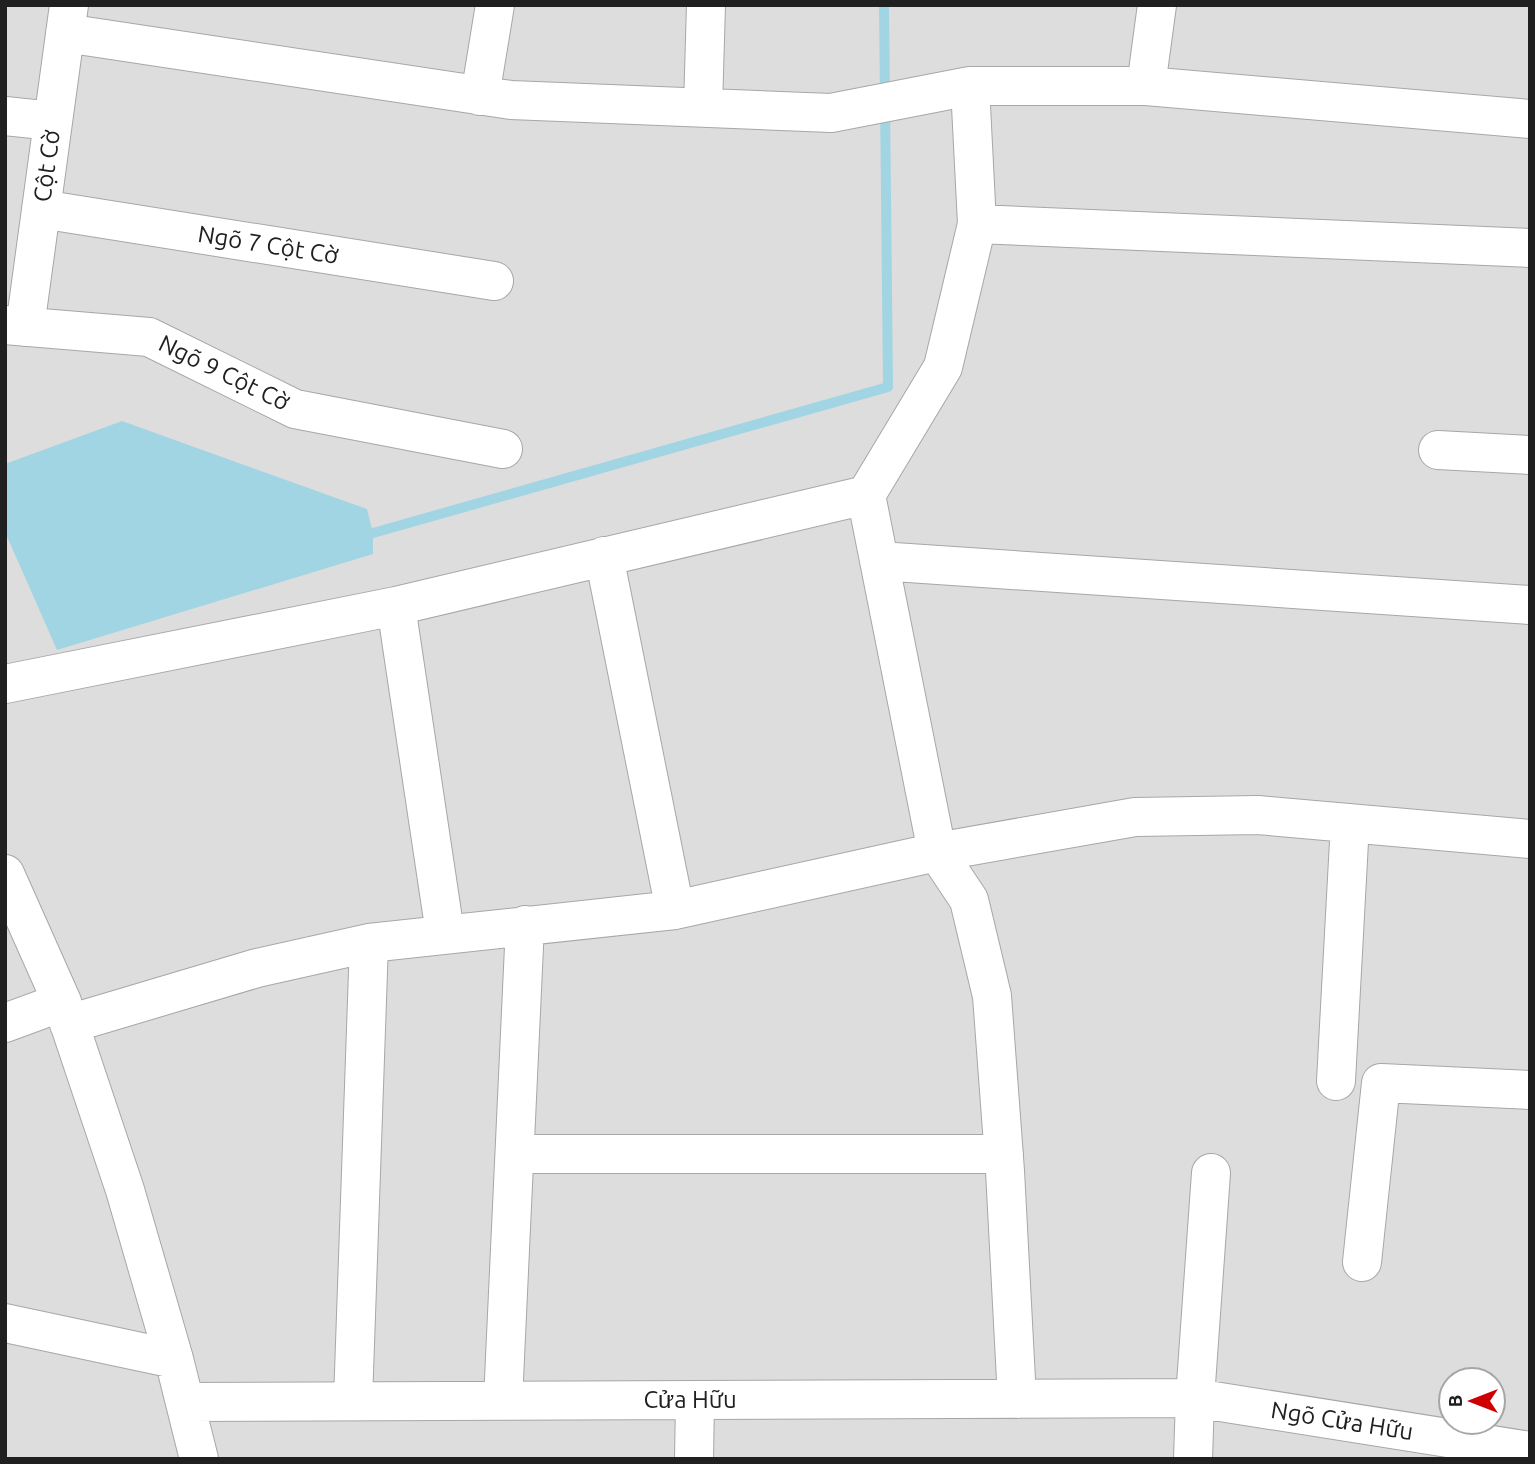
<svg xmlns="http://www.w3.org/2000/svg" width="1535" height="1464" font-family="Ubuntu,sans-serif">
<style>
.residential{fill:#dedddd;fill-rule:evenodd}
.water{fill:#a2d5e3}
.lines{fill:none;stroke-linecap:round;stroke-linejoin:round}
.stream{stroke:#a2d5e3;stroke-width:10}
.minor-casing{stroke:#a7a7a7;stroke-width:40}
.minor{stroke:#fff;stroke-width:38}
.labels{text-anchor:middle;stroke-width:5;stroke-linejoin:round;paint-order:stroke}
.street-label{font-size:24px;fill:#202020;stroke:#fff}
</style>
<rect width="100%" height="100%" fill="#f1ede5"/>
<path class="residential" d="M5,5H1530V1459H5ZM1451,1380H1493V1422H1451Z"/>
<path class="water" d="M122,421L367,509L373,533V554L57,650L5,532V464Z"/>
<g class="lines">
<path class="stream" d="M373,533L888,387L884,5"/>
<defs>
<path id="minor" d="M65,33L511,100L831,113L970,86H1146L1530,119
M970,86L977,224L1530,248
M1146,86L1157,5
M480,96L495,5
M703,107L706,5
M5,116L53,121
M41,209L494,281
M977,224L943,367L866,495L937,852L969,900L992,996L1005,1171L1017,1399
M5,325L149,337L295,409L503,449
M25,327L69,5
M1438,450L1530,455
M604,556L675,910
M879,561L1530,605
M396,606L445,933
M5,684L396,606L866,495
M5,874L62,1002L125,1190L174,1359L199,1459
M5,1023L62,1002
M69,1024L257,968L369,943L675,910L937,852L1135,817L1258,815L1530,839
M1336,1081L1350,823
M515,1154H1004
M1362,1262L1381,1083L1530,1090
M5,1323L174,1359
M353,1401L369,943
M503,1401L525,925
M185,1402L1195,1398L1530,1451
M694,1459L695,1400
M1193,1459L1195,1398L1211,1173"/>
</defs>
<use href="#minor" class="minor-casing"/>
<use href="#minor" class="minor"/>
</g>
<g class="labels">
<g class="street-label">
<text transform="translate(47 166) rotate(-82)" y="8">Cột Cờ</text>
<text transform="translate(268 245) rotate(9)" y="8">Ngõ 7 Cột Cờ</text>
<text transform="translate(224 373) rotate(26)" y="8">Ngõ 9 Cột Cờ</text>
<text x="690" y="1408">Cửa Hữu</text>
<text transform="translate(1342 1421) rotate(9)" y="8">Ngõ Cửa Hữu</text>
</g>
</g>
<rect width="1535" height="1464" fill="none" stroke="#202020" stroke-width="14"/>
<g transform="translate(1472 1401) rotate(270)"><circle r="33" fill="#ffffff" stroke="#a6a6a6" stroke-width="2"/>
<path d="M0-5L12 26L0 18L-12 26Z" fill="#cf0002"/>
<text y="-10" font-size="19" font-weight="bold" text-anchor="middle" fill="#202020">B</text>
</g>
</svg>
